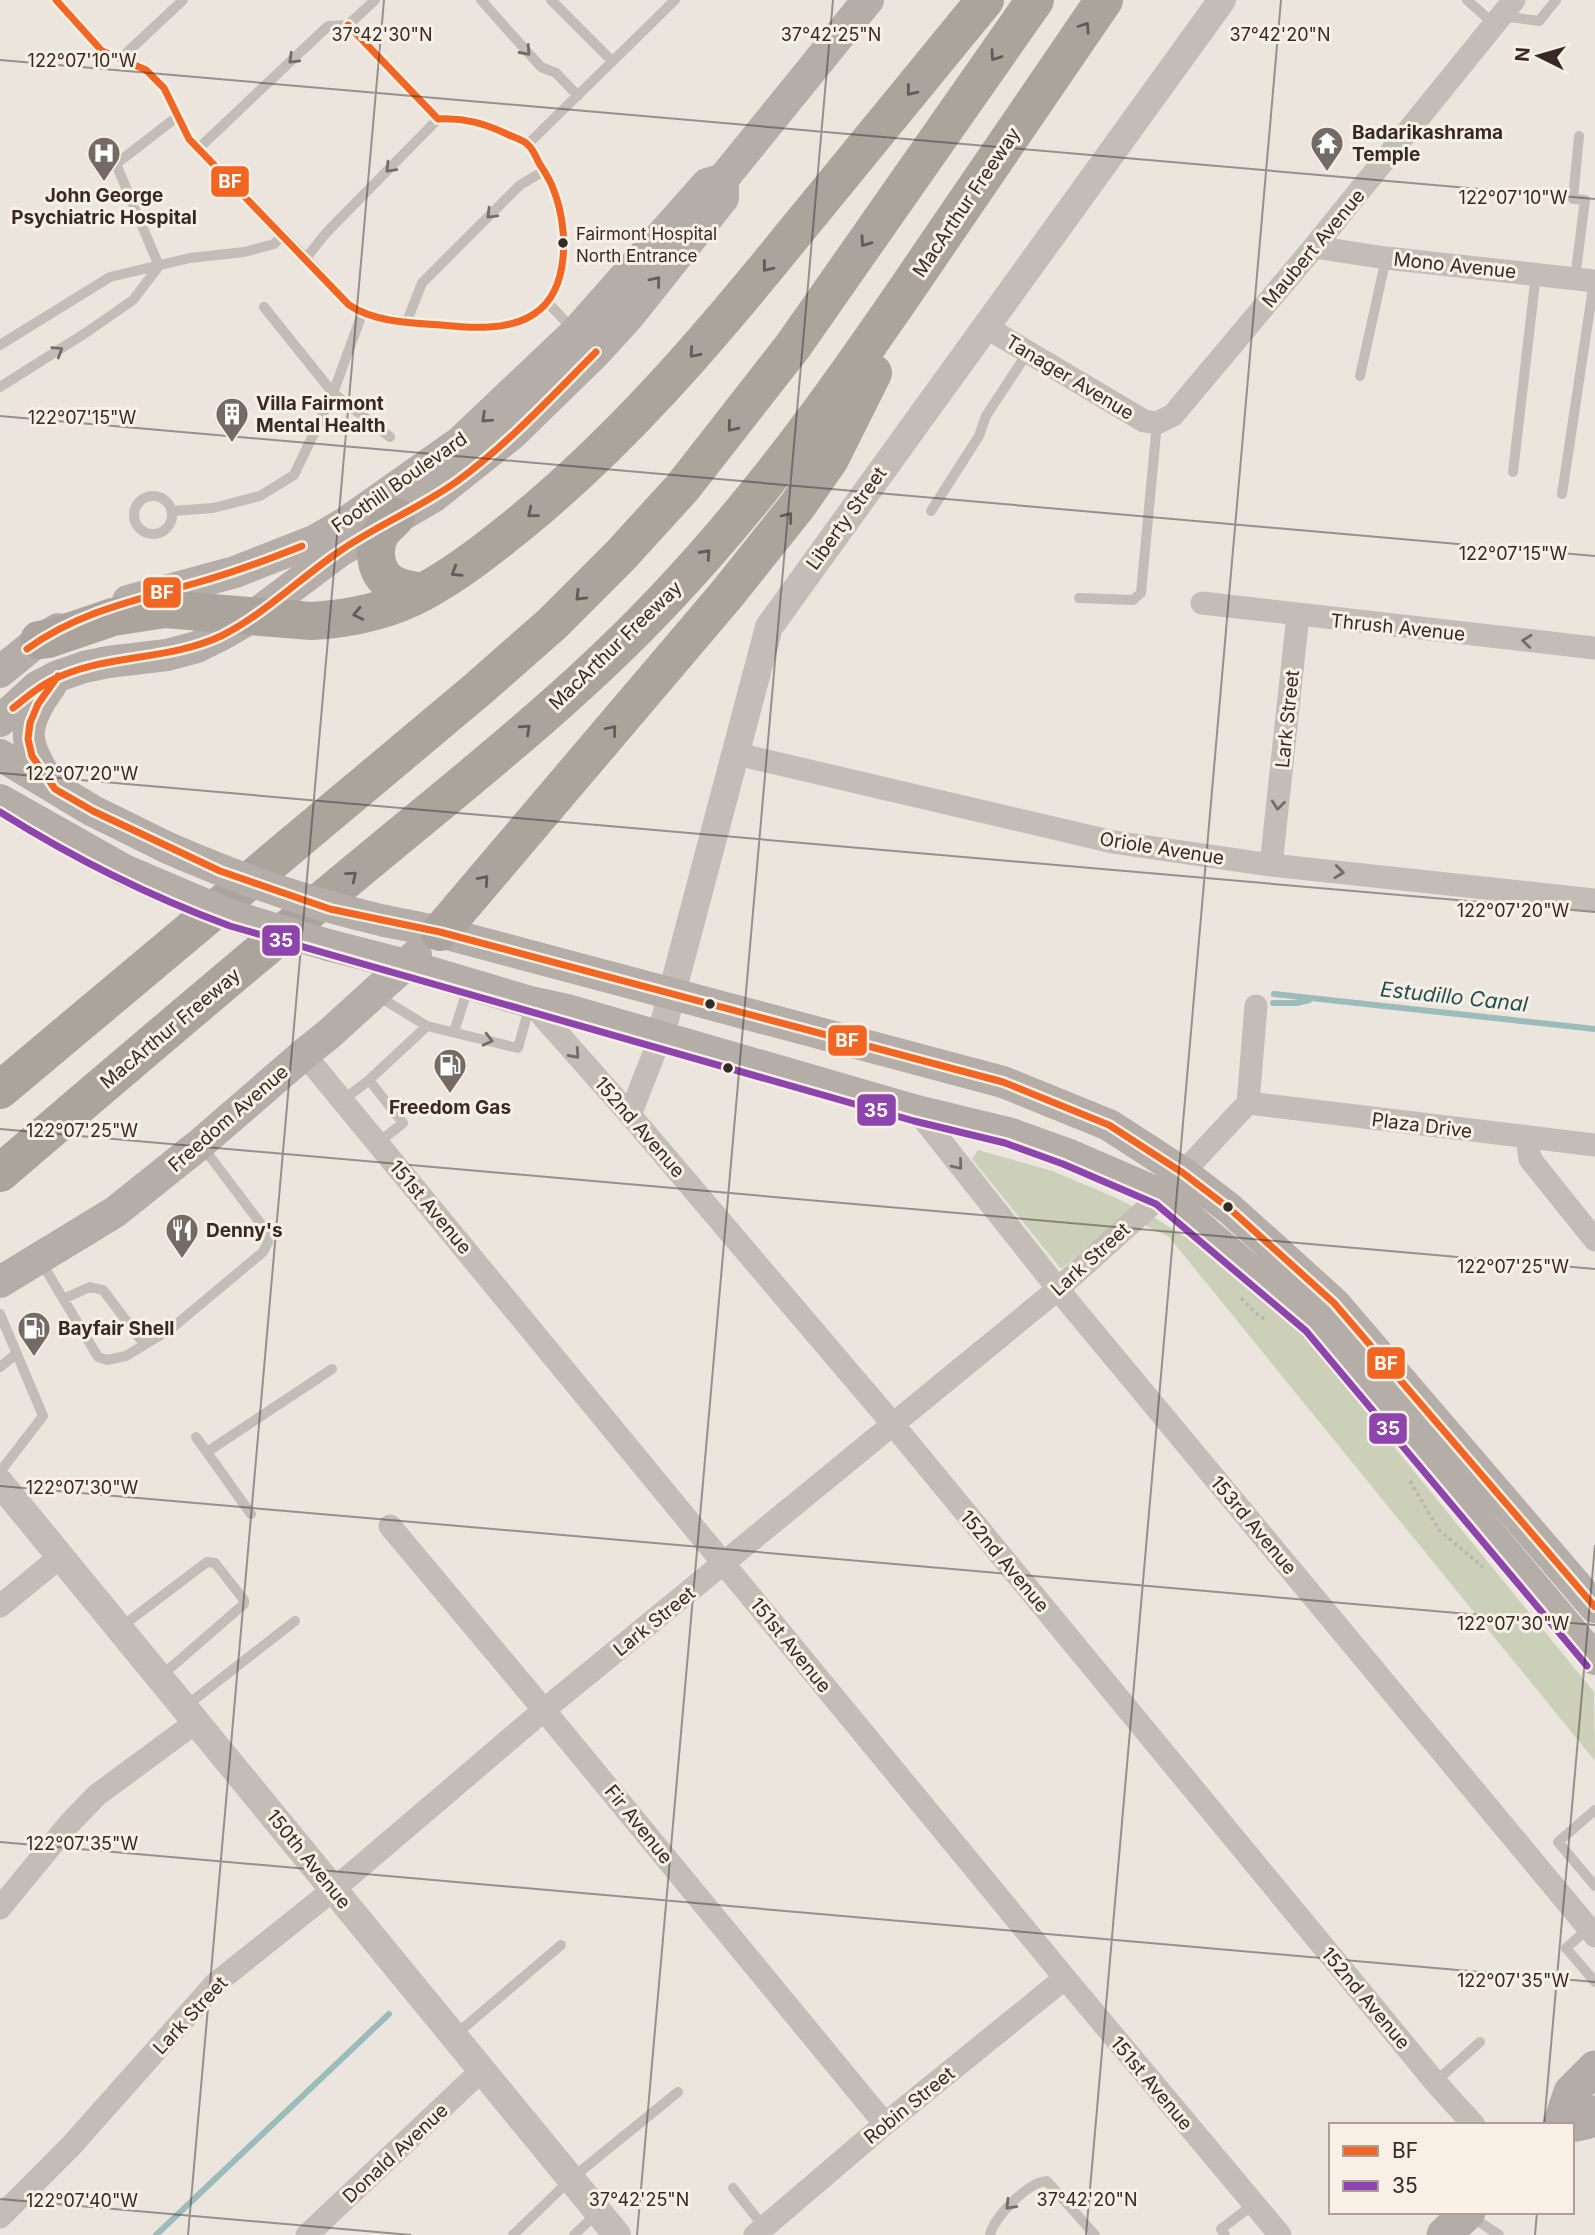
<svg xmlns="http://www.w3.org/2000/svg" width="1595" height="2235" font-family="Inter,sans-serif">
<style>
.park{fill:#ccd0b9}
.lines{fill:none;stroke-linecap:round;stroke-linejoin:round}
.stream{stroke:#9bbcbb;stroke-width:6}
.path{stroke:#bcb5b0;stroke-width:3.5;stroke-dasharray:3.5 3.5;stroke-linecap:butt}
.service{stroke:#c3bdb8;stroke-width:10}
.minor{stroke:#c3bdb8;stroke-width:23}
.tertiary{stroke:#c3bdb8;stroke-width:28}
.secondary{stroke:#b4ada8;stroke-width:32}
.primary{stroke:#b2aba7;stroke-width:35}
.motorway{stroke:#aaa49d;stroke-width:38}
.secondary-bridge{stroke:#b4ada8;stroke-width:32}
.bus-1-casing{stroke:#f8efe5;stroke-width:12}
.bus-2-casing{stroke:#f8efe5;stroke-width:12}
.bus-1{stroke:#f26522;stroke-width:7}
.bus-2{stroke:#8e44ad;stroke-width:7}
.oneway{stroke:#635b56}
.oneway2{stroke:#746c68}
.oneway3{stroke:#675e5a}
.ticks{fill:none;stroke:#342a26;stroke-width:2;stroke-opacity:0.45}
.bus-dot{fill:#342a26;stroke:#f8efe5;stroke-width:2.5}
.labels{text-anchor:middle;stroke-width:6;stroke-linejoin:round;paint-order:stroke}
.bus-label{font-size:17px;fill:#342a26;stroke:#f8efe5;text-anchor:start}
.poi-label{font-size:19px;font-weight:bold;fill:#342a26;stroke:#f8efe5;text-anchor:start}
.street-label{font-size:19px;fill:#342a26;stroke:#f8efe5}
.water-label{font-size:21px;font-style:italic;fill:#1e5053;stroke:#f8efe5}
.ticks-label{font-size:18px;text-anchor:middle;fill:#342a26;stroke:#f8efe5;stroke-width:6;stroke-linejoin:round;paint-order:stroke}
.line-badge{stroke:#f8efe5;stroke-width:2.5}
.badge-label{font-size:19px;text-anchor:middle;font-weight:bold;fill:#fff}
</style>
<rect width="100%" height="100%" fill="#ebe5de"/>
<path class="park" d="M978,1150L1052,1171L1112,1196L1149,1214L1210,1253L1302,1334L1594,1692L1595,1761L1169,1237L1126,1216L1061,1269L972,1159Z"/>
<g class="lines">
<path class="stream" d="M1274,994L1595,1029
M1273,1003H1297L1309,1000
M156,2235L389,2014"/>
<path class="path" d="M1241,1298L1258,1315L1267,1320
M1410,1481L1439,1530L1483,1567"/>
<path class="service" d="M56,0L102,51L146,70L164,88L189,139L306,258L349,305L362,314C403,322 501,339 535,314C569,290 568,226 554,190C550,181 544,171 539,162C536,157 532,148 528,144C523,140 514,138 509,135C484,123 465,116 438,119L326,233L306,258
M481,0L541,67L556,73L578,96
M551,0L612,61
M1467,0L1494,24
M1501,16L1539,21L1556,0
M348,25L438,119
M121,58L183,0
M528,144L675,0
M199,148L328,26L348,25L375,0
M1575,278L1585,200L1573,199L1579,136
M547,302L574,330
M264,307L333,393L390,437
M407,321L422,283L520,185L544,171
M0,345L110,277L190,258L244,252L274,244L283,235
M1360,376L1386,258
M0,387L87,332L133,300L159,266L116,164L178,116
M1513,472L1536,274
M1562,494L1594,281
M134 515a19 19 0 1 1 38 0a19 19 0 1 1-38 0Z
M173,511L213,508L260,496L294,475L333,393L362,314
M931,511L979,436L986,416L1028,352
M1079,598L1133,600L1141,593L1157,423
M376,995L427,1026
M454,1032L468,988
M369,1080L403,1123L378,1143
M342,1101L369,1080L427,1026L518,1048L530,1004
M40,1260L98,1357L107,1360L126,1356L172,1328L263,1252L268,1242L264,1228L202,1146
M63,1299L90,1287L103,1290L144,1344
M0,1314L43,1416L0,1472
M0,1367L16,1354
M196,1437L251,1514
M207,1452L332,1369
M121,1627L207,1562L215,1563L244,1600V1604L161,1676
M186,1706L295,1621
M1595,1810L1558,1842L1595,1886
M1589,1928L1566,1948L1595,1982
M454,2036L561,1945
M1435,2082L1480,2042
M733,2188L764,2227
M1469,2215L1499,2235
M513,2235L571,2179L678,2092
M574,2235L597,2213
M990,2235C994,2217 1028,2182 1047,2181L1095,2235
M1225,2235L1221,2229L1254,2204"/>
<path class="minor" d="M1314,247L1386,258L1595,281
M984,326L1144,421L1157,423L1173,415L1314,247L1514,0
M1202,603L1595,648
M737,754L1113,842L1271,865L1595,900
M1271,865L1298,615
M530,1002L630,1115L886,1416L1435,2082L1474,2125
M304,1054L1065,1978L1280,2235
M1248,1103L1595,1145
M917,1111L1070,1304L1595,1936
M630,1115L660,1038
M1527,1138L1530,1159L1595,1240
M390,1526L544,1710L885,2124
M0,1606L60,1557
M0,1908L69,1824L97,1795L196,1722
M0,2217L71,2146L215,1984L334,1889L544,1710L1058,1289L1162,1195L1248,1103L1256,1006
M307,2235L482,2070
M755,2235L885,2124L1065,1978"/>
<path class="tertiary" d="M660,1038L769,627L1222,0
M0,1483L617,2235"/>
<path class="secondary" d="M128,601L235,572L314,541L345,523L460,442L576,332L707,184L723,179L868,0
M0,672L39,640L58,629
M0,721L37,687L58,676L84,667L108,662L167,655L197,647L223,634L252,617L340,551L433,497L512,434L596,352L628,317L723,198V179
M0,755L93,811L168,848
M50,783C22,742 21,726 51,685
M0,800L124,870
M385,921L440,932L1003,1082L1109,1125L1183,1173L1230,1209L1334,1303L1595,1607
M328,945L406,965L530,1002L571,1011L917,1111L1008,1133L1067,1154L1162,1195L1313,1324L1595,1659
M0,1282L115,1212L200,1144L304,1054L329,1034L416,955"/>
<path class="primary" d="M1560,2125L1571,2092L1595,2068
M1572,2125L1586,2122L1595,2113
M1444,2235L1468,2212"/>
<path class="motorway" d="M396,517C392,522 385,527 381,533C372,549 375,573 391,583C400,589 412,590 422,592
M39,640L48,639L113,617L165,609L311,621C349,619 390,610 423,592C458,573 488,549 518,525C620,442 705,343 787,242C853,161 919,81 985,0
M440,932L727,594L798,505L830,459L873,373
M0,1090L478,689L553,623L620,556L682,488L793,346L1035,0
M0,1173C124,1067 248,961 374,857C474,774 577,693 666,598C770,488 850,373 934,249C990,166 1047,83 1104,0"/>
<path class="secondary-bridge" d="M168,848C239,879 309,904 385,921
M124,870L232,916L328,945"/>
<defs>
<path id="bus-1" d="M56,0L102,51L146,70L164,88L189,139L349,305C374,322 411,323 441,325C470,328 509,331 534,314C571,290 568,227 554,191C551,181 545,172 539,163C536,157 533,149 528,145C524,140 515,138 509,135C486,124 464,117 438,119L348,25
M27,649C78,612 136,600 196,583C232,573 267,560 302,546
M58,676L38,704L30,723L28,739L32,756L55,789L93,811L220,871L330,909L440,932L1003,1082L1109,1125L1183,1173L1230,1209L1334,1303L1595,1607
M13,708C28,696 43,683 61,676C112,654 170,660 221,636C263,615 298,580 337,553C375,526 418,509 456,482C507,445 551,397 596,352"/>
<path id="bus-2" d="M0,812C73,858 149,896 230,926L914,1121L1005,1143L1063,1164L1156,1204L1306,1331L1587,1666"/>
</defs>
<use href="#bus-1" class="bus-1-casing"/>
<use href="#bus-2" class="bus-2-casing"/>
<use href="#bus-1" class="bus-1"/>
<use href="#bus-2" class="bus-2"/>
</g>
<defs><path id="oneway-chevron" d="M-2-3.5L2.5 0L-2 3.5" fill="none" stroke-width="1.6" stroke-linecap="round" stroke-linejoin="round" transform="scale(1.75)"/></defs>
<g class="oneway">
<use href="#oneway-chevron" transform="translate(1085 27) rotate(-56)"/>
<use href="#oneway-chevron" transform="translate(995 56) rotate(125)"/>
<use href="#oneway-chevron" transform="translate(911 91) rotate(129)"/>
<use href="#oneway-chevron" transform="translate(865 242) rotate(125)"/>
<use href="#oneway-chevron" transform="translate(767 267) rotate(129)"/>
<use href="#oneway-chevron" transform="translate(694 353) rotate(131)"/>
<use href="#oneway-chevron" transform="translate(732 427) rotate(129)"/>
<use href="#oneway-chevron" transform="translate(532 513) rotate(141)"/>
<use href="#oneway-chevron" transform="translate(788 517) rotate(-52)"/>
<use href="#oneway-chevron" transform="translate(706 554) rotate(-48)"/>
<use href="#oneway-chevron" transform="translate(456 572) rotate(148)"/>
<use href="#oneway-chevron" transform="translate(580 596) rotate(135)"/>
<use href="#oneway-chevron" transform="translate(358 614) rotate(167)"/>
<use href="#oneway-chevron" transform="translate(526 729) rotate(-42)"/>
<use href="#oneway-chevron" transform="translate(612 730) rotate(-50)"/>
<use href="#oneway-chevron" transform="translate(352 876) rotate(-40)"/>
<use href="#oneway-chevron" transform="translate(484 880) rotate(-49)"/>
</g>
<g class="oneway2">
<use href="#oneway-chevron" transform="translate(526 51) rotate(48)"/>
<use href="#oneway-chevron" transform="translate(293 59) rotate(136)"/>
<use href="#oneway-chevron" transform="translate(390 168) rotate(134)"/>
<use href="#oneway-chevron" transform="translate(491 214) rotate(135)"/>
<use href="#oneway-chevron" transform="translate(58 351) rotate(-32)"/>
<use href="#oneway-chevron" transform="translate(1527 641) rotate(-174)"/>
<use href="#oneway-chevron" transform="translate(1278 805) rotate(96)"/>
<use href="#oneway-chevron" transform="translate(1339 872) rotate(6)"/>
<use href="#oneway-chevron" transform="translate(488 1040) rotate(14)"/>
<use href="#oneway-chevron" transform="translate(575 1054) rotate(48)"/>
<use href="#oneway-chevron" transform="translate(958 1165) rotate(51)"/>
<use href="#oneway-chevron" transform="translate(1010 2205) rotate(134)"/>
</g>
<g class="oneway3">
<use href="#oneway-chevron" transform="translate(656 281) rotate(-51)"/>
<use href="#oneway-chevron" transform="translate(486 418) rotate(137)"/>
</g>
<path class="ticks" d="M0,60L1595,199M0,416L1595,556M0,773L1595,912M0,1129L1595,1269M0,1486L1595,1625M0,1842L1595,1982M1544,2125L1595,1545M0,2199L411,2235M188,2235L384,0M637,2235L833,0M1086,2235L1281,0M1535,2235L1537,2212"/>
<defs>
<symbol id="temple-pin" viewBox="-11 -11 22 30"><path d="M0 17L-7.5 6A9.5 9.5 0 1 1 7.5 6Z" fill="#746b66" stroke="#f8efe5"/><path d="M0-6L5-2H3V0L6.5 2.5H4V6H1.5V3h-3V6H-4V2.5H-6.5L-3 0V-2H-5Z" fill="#fff"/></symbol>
<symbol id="hospital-pin" viewBox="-11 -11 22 30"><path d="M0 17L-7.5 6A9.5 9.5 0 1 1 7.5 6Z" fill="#746b66" stroke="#f8efe5"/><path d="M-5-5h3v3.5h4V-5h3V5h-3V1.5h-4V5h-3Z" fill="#fff"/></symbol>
<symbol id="building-pin" viewBox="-11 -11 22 30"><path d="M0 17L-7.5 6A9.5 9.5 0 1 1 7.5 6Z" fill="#746b66" stroke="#f8efe5"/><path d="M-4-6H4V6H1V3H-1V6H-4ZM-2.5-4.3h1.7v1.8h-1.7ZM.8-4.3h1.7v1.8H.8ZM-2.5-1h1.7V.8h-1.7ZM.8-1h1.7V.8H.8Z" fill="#fff"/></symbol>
<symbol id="fuel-pin" viewBox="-11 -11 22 30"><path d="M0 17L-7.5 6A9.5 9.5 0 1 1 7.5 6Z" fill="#746b66" stroke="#f8efe5"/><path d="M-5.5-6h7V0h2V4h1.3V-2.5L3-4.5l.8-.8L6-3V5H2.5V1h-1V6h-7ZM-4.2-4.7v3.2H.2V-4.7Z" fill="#fff"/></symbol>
<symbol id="restaurant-pin" viewBox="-11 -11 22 30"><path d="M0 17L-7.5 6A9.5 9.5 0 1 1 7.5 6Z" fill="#746b66" stroke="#f8efe5"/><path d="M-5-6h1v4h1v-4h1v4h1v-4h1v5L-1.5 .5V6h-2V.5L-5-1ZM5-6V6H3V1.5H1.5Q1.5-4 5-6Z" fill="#fff"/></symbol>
</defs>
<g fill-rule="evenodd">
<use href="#temple-pin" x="1308" y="124" width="38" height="52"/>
<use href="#hospital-pin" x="85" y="134" width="38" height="52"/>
<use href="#building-pin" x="213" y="395" width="38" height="52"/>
<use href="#fuel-pin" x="431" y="1046" width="38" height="52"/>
<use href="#restaurant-pin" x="163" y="1211" width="38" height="52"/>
<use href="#fuel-pin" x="15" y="1309" width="38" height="52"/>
</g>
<g class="bus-dot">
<circle cx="563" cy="243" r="6"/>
<circle cx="710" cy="1004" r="6"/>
<circle cx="728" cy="1068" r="6"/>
<circle cx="1228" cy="1207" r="6"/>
</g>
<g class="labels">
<g class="bus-label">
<text x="576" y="240">Fairmont Hospital<tspan x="576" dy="22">North Entrance</tspan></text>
</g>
<g class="poi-label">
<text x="1352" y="139">Badarikashrama<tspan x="1352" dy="22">Temple</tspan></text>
<text x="104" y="202" text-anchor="middle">John George<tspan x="104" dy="22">Psychiatric Hospital</tspan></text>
<text x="256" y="410">Villa Fairmont<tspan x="256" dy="22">Mental Health</tspan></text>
<text x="450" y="1114" text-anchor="middle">Freedom Gas</text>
<text x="206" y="1237">Denny's</text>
<text x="58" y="1335">Bayfair Shell</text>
</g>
<g class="street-label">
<text transform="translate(966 202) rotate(-56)" y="7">MacArthur Freeway</text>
<text transform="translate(1313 248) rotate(-50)" y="7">Maubert Avenue</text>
<text transform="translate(1455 265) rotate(6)" y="7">Mono Avenue</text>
<text transform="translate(1070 377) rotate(31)" y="7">Tanager Avenue</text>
<text transform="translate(399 482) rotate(-35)" y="7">Foothill Boulevard</text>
<text transform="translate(846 518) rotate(-54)" y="7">Liberty Street</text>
<text transform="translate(1398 627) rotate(6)" y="7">Thrush Avenue</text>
<text transform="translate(615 645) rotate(-44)" y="7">MacArthur Freeway</text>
<text transform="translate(1287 719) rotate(-84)" y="7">Lark Street</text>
<text transform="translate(1162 848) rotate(9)" y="7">Oriole Avenue</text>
<text transform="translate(170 1028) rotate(-40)" y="7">MacArthur Freeway</text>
<text transform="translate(228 1118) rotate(-41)" y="7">Freedom Avenue</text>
<text transform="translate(1422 1125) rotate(7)" y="7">Plaza Drive</text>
<text transform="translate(640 1127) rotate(49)" y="7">152nd Avenue</text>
<text transform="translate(431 1207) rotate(50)" y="7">151st Avenue</text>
<text transform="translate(1090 1259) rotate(-42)" y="7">Lark Street</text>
<text transform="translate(1254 1525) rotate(50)" y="7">153rd Avenue</text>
<text transform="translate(1005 1561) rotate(50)" y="7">152nd Avenue</text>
<text transform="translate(654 1621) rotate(-39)" y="7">Lark Street</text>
<text transform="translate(791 1645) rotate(51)" y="7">151st Avenue</text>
<text transform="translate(639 1824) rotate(51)" y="7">Fir Avenue</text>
<text transform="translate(309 1859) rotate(51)" y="7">150th Avenue</text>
<text transform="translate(1366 1998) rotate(50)" y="7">152nd Avenue</text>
<text transform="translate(190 2015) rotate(-47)" y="7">Lark Street</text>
<text transform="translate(1152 2083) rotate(50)" y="7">151st Avenue</text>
<text transform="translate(909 2105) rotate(-39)" y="7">Robin Street</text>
<text transform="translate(395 2153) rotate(-43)" y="7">Donald Avenue</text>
</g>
<g class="water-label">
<text transform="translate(1454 997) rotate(6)" y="7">Estudillo Canal</text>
</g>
</g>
<g class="ticks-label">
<text x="382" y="41">37°42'30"N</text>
<text x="831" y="41">37°42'25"N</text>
<text x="1280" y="41">37°42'20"N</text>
<text x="82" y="67">122°07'10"W</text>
<text x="1513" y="204">122°07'10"W</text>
<text x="82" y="424">122°07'15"W</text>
<text x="1513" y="560">122°07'15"W</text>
<text x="82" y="780">122°07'20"W</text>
<text x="1513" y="917">122°07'20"W</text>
<text x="82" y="1137">122°07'25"W</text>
<text x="1513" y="1273">122°07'25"W</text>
<text x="82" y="1494">122°07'30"W</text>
<text x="1513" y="1630">122°07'30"W</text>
<text x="82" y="1850">122°07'35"W</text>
<text x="1513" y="1987">122°07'35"W</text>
<text x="639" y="2206">37°42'25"N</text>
<text x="1087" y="2206">37°42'20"N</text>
<text x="82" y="2207">122°07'40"W</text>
</g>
<g class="line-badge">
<rect x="210" y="165" width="40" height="33" rx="7" fill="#f26522"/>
<rect x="142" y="576" width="40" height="33" rx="7" fill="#f26522"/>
<rect x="261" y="924" width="40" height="33" rx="7" fill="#8e44ad"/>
<rect x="827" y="1024" width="41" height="33" rx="7" fill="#f26522"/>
<rect x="856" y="1093" width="41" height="34" rx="7" fill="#8e44ad"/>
<rect x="1366" y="1346" width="40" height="34" rx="7" fill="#f26522"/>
<rect x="1368" y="1412" width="40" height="33" rx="7" fill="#8e44ad"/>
</g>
<g class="badge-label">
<text x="230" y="188">BF</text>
<text x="162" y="599">BF</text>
<text x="281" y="947">35</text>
<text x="847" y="1047">BF</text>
<text x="876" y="1117">35</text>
<text x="1386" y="1370">BF</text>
<text x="1388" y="1435">35</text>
</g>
<rect x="1329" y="2123" width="245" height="91" fill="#f8efe5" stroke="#aaa099" stroke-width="2"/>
<rect x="1343" y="2146" width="35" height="10" fill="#f26522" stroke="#aaa099" stroke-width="2"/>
<text x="1392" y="2158" font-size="21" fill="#342a26">BF</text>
<rect x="1343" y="2181" width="35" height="10" fill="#8e44ad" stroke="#aaa099" stroke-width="2"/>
<text x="1392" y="2193" font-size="21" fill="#342a26">35</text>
<g transform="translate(1539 56) rotate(275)" stroke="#f8efe5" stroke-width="5" paint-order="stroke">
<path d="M0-5L12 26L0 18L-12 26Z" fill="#342a26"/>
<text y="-10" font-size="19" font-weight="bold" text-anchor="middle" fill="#342a26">N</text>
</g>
</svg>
